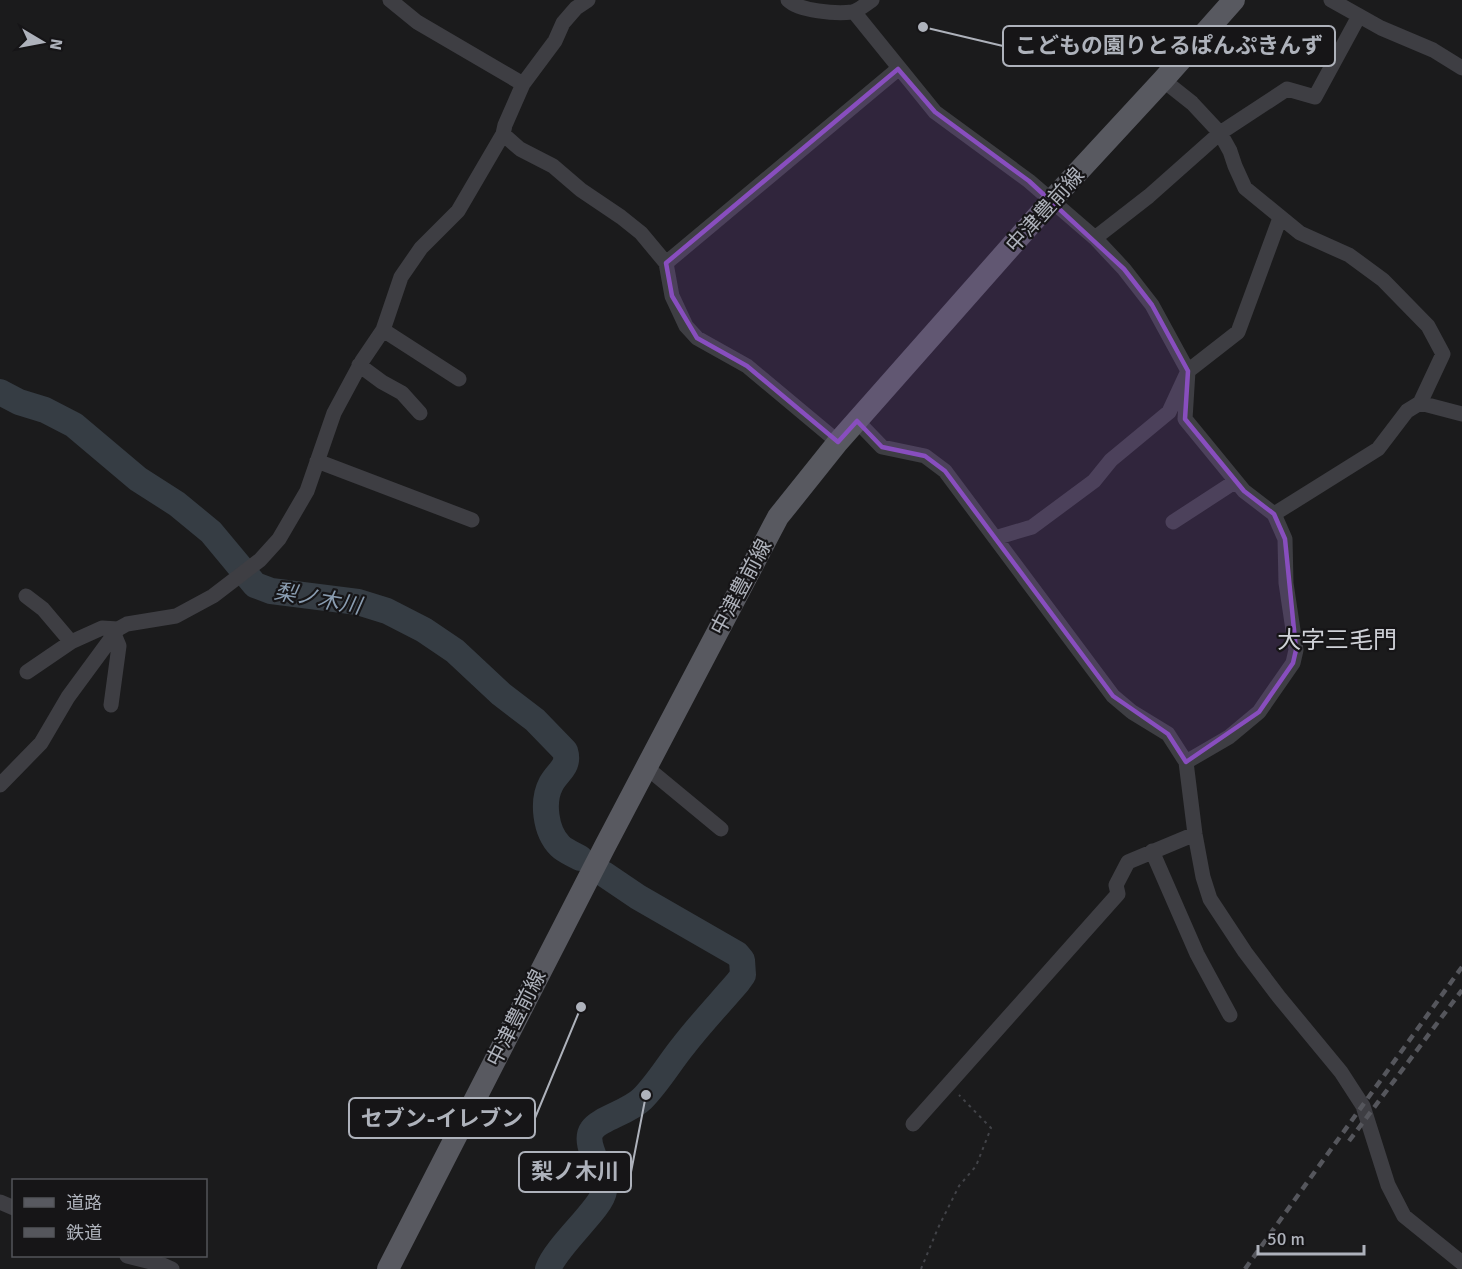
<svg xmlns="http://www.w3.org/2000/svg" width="1462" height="1269" font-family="Signika,'Noto Sans JP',sans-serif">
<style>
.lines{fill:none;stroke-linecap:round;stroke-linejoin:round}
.river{stroke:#363d44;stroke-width:26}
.path{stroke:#424348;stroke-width:2;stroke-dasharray:3 4.5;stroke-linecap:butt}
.minor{stroke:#3e3e43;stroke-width:15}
.primary{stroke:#585960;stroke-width:22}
.rail{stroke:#55565c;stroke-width:4.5;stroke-dasharray:8 6;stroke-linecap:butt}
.marked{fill:#884ebe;fill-opacity:0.2;stroke:#884ebe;stroke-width:4.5;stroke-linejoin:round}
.labels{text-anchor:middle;stroke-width:4.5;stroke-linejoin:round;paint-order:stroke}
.street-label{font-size:21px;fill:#aeb2bb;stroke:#161517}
.water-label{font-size:22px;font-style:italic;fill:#8a9db1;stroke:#161517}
.quarter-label{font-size:24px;fill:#cfd1d7;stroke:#161517}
.leader{fill:none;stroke:#aeb2bb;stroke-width:2}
.callout-dot{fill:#aeb2bb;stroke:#161517;stroke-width:2}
.callout{fill:#161517;stroke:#aeb2bb;stroke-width:2}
.callout-label{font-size:22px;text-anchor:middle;font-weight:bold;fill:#aeb2bb}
</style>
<rect width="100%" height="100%" fill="#1b1b1c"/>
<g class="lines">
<path class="river" d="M0,392L19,402L45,410L74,425L138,479L177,504L211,532L255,585L271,591L358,602L387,611L424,630L455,651L501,694L535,720L565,751C570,767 558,771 551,784C542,801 545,831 560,846C565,851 573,854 580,858
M548,1269C557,1245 602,1208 604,1191C606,1174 582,1144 592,1130C599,1119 629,1112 642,1099C658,1083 670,1062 684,1045C701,1023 720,1003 738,982L743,975L742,960L737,954L638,897L604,874"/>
<path class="path" d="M921,1269L938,1228L959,1186L976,1166L991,1128L959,1095"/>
<path class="minor" d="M788,0C799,11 836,14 852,12C858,11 866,4 872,0
M1331,0L1381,28L1433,50L1462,68
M854,12L935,112L1029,181L1095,238L1124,269L1152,305L1188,371L1185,419L1244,491L1274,514L1285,539L1286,583L1296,650L1293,663L1259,712L1229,737L1186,762
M1163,80L1192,103L1220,133L1230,151L1235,166L1245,188L1300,233L1349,255L1383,280L1428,326L1443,354L1420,403L1407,411L1378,449L1274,514
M523,84L555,41L563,23L576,8L588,0
M503,134L520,149L553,166L581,190L621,217L641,233L666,263L672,296L686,326L697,338L747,366L838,442
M1095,238L1149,196L1220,133L1287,89L1315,97L1359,16
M666,263L898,69
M383,330L459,379
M359,365L382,382L402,393L420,413
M1420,403L1462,414
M857,421L882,447L925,456L945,471L1113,696L1132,712L1168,734L1186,762L1195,834L1203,877L1210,899L1245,952L1279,997L1341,1072L1363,1106L1388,1185L1404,1216L1462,1263
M317,461L472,520
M1173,522L1236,481
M995,538L1032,527L1094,481L1111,460L1169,412L1188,371L1238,332L1280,218
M26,596L43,609L71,642L102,628L118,629
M27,672L71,642
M111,705L119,646L114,634
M646,767L721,829
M0,785L41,743L68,697L118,629L127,624L176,616L213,596L260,560L279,539L307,491L334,413L362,361L383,330L401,277L421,248L458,211L503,134L505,125L523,84L417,22L390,0
M1152,851L1197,954L1230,1015
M913,1124L1118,894L1116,885L1128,862L1195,834
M0,1202L14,1208
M127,1256L163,1265L172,1269"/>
<path class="primary" d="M388,1269L604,848L778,517L838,442L1052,200L1163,80L1234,0"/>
<path class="rail" d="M1349,1141L1462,990
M1245,1269L1462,967"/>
</g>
<path class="marked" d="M898,69L935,112L1029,181L1124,269L1152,305L1188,371L1185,419L1244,491L1274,514L1285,539L1296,650L1293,663L1259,712L1186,762L1168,734L1113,696L945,471L925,456L882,447L857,421L838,442L747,366L697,338L672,296L666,263Z"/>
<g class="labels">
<g class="street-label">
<text transform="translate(1045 210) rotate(-48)" y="7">中津豊前線</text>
<text transform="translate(741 587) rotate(-62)" y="7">中津豊前線</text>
<text transform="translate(516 1018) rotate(-63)" y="7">中津豊前線</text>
</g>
<g class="water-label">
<text transform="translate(318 598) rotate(10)" y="8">梨ノ木川</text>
</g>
<g class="quarter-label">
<text x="1337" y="648">大字三毛門</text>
</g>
</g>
<path class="leader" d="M923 27L1003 46M581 1007L535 1118M646 1095L631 1172"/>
<g class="callout-dot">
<circle cx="923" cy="27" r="6"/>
<circle cx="581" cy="1007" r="6"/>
<circle cx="646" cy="1095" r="6"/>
</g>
<g class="callout">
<rect x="1003" y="26" width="332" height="40" rx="6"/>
<rect x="349" y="1098" width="186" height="40" rx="6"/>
<rect x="519" y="1152" width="112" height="40" rx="6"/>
</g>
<g class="callout-label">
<text x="1169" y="53">こどもの園りとるぱんぷきんず</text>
<text x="442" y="1126">セブン-イレブン</text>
<text x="575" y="1179">梨ノ木川</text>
</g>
<rect x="12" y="1179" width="195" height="78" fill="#161517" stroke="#535459" stroke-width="1.5"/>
<rect x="24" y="1198" width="30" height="9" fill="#585960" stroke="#535459" stroke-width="1.5"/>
<text x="66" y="1209" font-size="18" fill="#aeb2bb">道路</text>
<rect x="24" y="1228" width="30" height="9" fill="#55565c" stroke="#535459" stroke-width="1.5"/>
<text x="66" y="1239" font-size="18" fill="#aeb2bb">鉄道</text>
<g transform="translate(42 42) rotate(100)" stroke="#161517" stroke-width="4.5" paint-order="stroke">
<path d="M0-4.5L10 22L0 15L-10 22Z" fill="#aeb2bb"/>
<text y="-9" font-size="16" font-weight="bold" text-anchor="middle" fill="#aeb2bb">N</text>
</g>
<path d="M1258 1245v9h106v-9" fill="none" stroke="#aeb2bb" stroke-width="3"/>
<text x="1267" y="1245" font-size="18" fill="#aeb2bb" stroke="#161517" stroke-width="4.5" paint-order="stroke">50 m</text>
</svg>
